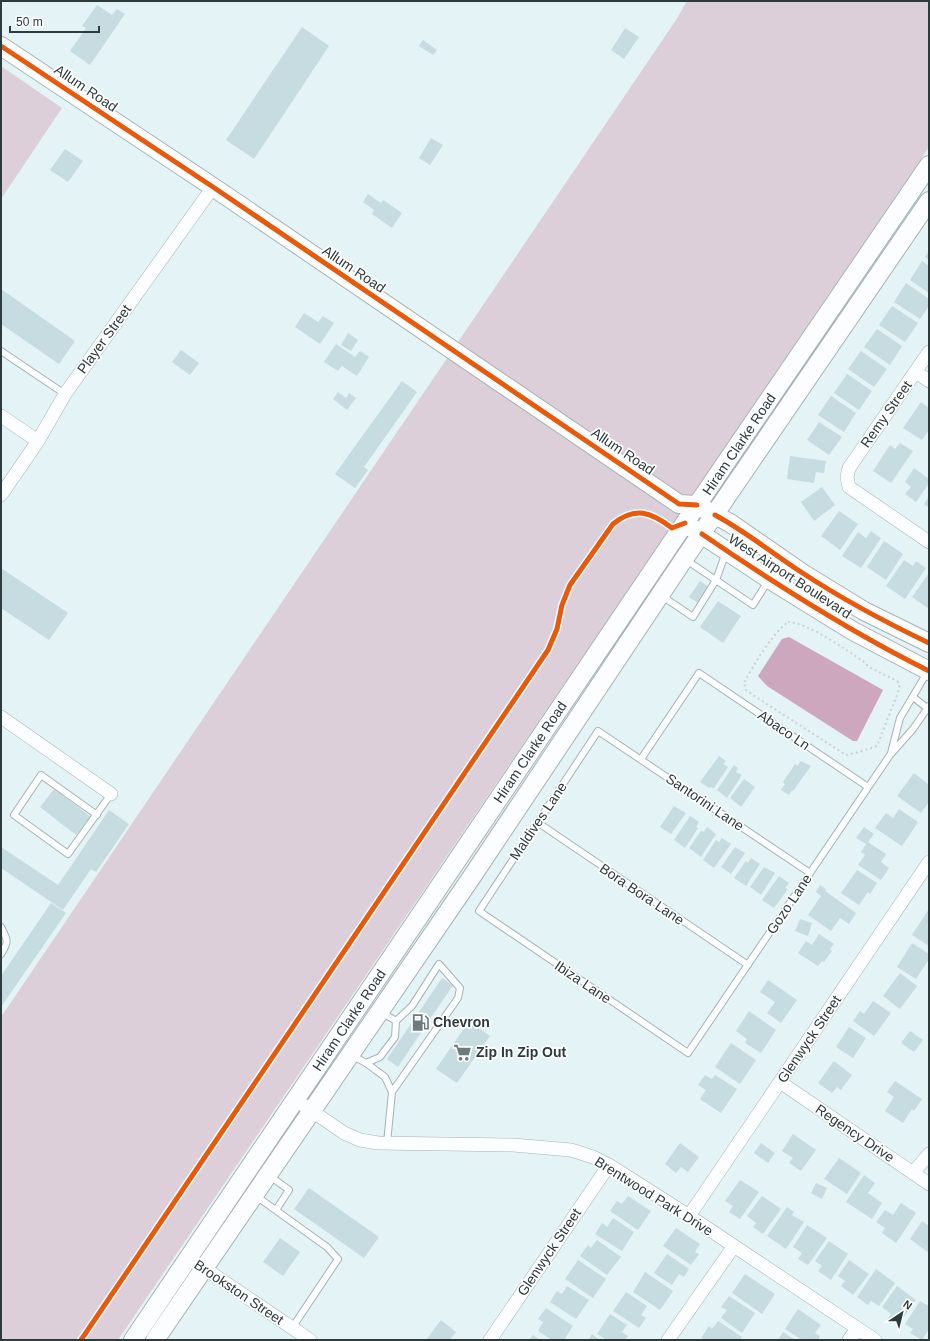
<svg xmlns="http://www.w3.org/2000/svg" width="930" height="1341" font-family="Arial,sans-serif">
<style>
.green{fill:#ddcfda}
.water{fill:#cda7bd}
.building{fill:#c6dce0}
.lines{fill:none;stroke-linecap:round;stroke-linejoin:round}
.lane-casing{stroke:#a6b3b5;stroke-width:8}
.street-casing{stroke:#a6b3b5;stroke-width:14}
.secondary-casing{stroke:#a6b3b5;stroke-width:20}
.path{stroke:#cbd1d1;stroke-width:2;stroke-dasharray:2 3;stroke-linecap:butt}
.lane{stroke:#fbfdfe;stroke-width:6}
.street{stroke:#fbfdfe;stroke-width:13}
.secondary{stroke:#fbfdfe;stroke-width:18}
.cycleway-casing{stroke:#fff;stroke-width:8}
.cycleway{stroke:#e8590c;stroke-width:5}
.labels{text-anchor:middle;stroke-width:3.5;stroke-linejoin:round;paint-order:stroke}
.street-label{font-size:14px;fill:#2d3b3d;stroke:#fff}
.poi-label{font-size:14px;font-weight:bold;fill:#2d3b3d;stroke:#fff;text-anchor:start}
</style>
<rect width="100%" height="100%" fill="#e4f3f5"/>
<path class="green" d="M687,1H929V147L118,1340H1V1017L676,20Z
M1,66L62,108L1,199Z"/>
<path class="water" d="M789,637L883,690L857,741H853L767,686L758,676L782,639Z"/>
<path class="building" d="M97,5L112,15L117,9L125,14L90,65L70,51L86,28L82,26Z
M302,27L329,46L254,159L226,140Z
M625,28L639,37L624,59L611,50Z
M423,40L437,50L433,55L419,46Z
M431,138L443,145L430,165L419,158Z
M65,149L83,161L68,182L50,170Z
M368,194L381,203L383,200L402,213L392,228L372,214L374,210L363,202Z
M929,251V260L925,257Z
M922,261L929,266V293L910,280Z
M906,283L929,299V306L920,319L894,302Z
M1,289L75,341L59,364L1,324Z
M892,306L918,323L905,342L879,325Z
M304,313L318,322L323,316L334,323L320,344L295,327Z
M877,329L902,346L890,365L864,347Z
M348,333L358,340L351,351L341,345Z
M336,344L355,357L360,351L369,357L357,376L342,366L338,371L324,362Z
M181,350L199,363L190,375L172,362Z
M861,351L887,369L874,387L848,369Z
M847,374L872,391L859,410L834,393Z
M402,381L417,392L364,467L368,470L355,488L335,474Z
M338,392L346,398L349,393L356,398L347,410L333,399Z
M831,396L856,413L844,432L818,415Z
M921,402L929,408V430L922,440L903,428Z
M819,422L842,437L829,455L807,440Z
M900,443L913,451L891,483L873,471L890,445L895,449Z
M790,456L826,461L824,473L816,472L814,483L787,479Z
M914,468L929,479V483L916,502L905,494L911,487L905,482Z
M822,487L835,505L814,521L801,502Z
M929,496V508L924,504Z
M839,511L858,524L840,550L821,536Z
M871,531L881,538L861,568L842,556L858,532L866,538Z
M884,541L903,554L886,580L867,567Z
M904,560L913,566L916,561L926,568L905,599L886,586Z
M1,568L68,613L49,640L1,608Z
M929,573V609L912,597Z
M700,581L709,587L698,603L689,597Z
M718,601L741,616L723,643L700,627Z
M719,756L726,761L723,764L728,767L714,788L710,787L709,788L700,782Z
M801,761L811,766L793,791L792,790L789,795L781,790L785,784L783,782L795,764L797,766Z
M734,765L738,768L736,772L742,775L727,798L717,790Z
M914,773L929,785V802L921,813L897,796Z
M744,779L755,787L741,807L730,798Z
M54,789L91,817L76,835L40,807Z
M674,806L686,813L671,834L660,827Z
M899,809L918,822L902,846L875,828L886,813L893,818Z
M109,810L129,824L96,872L91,869L63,910L1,868V847L58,885Z
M690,816L699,822L696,827L698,828L685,848L674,840Z
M707,827L716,834L701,857L689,848L701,831L704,832Z
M864,827L874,834L868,842L886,854L881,862L889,868L881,880L858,865L865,855L861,852L866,844L856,838Z
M722,838L731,844L714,868L703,860L716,840L719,842Z
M735,847L745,853L731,874L721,867Z
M751,858L760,864L746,886L734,878L746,861L748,863Z
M764,867L775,873L761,895L750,887Z
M857,870L877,883L870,894L868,892L859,905L841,893Z
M779,876L789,883L785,888L788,889L774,908L762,900Z
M820,885L826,889L825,891L856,913L849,924L840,918L831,931L808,915L821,896L816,892Z
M51,903L66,913L1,1007V976Z
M929,909V946L912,935Z
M800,919L812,923L808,936L795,931Z
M819,934L834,944L830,949L832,951L824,962L822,961L818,966L798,953L806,941L812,945Z
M912,943L929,954V959L916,979L897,967Z
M900,973L917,986L900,1009L883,996Z
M442,978L453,985L398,1067L387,1059Z
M768,980L797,1000L781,1023L767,1013L775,1002L760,992Z
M873,1001L891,1013L874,1036L853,1021L860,1011L864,1014Z
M749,1011L776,1030L761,1053L745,1043L747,1039L736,1031Z
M469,1021L490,1036L457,1083L436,1069Z
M849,1027L866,1038L853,1058L836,1047Z
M910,1031L923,1040L914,1052L901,1043Z
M731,1043L756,1060L740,1084L715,1067Z
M834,1061L852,1075L841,1090L837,1087L832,1093L818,1083Z
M705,1075L712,1079L715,1075L737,1089L721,1113L700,1099L706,1090L698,1085Z
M895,1081L922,1099L914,1111L912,1109L903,1123L885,1111L894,1097L887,1092Z
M793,1134L816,1150L801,1171L789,1163L793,1158L782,1151Z
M680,1143L699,1157L688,1172L681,1167L676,1173L665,1164Z
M761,1143L775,1153L768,1163L754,1153Z
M839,1158L861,1173L847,1194L824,1179Z
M864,1175L875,1183L868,1193L882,1203L872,1219L846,1202Z
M740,1180L759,1192L740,1219L729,1212L733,1206L725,1201Z
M816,1183L827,1188L822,1199L811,1193Z
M309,1188L379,1237L364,1258L294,1209Z
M628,1196L651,1211L638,1230L610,1211L617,1201L622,1204Z
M762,1196L781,1209L763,1234L753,1227L756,1223L747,1216Z
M901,1203L916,1213L896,1243L882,1233L885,1228L876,1222L885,1210L893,1215Z
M787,1207L794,1212L792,1215L804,1222L786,1249L767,1236Z
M613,1218L634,1232L622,1251L595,1234L602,1223L607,1227Z
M922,1221L929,1226V1253L910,1239Z
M807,1225L827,1238L808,1265L798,1259L802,1253L793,1247Z
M676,1228L700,1244L695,1252L699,1254L691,1265L663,1246Z
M280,1238L300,1252L283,1276L263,1262Z
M597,1240L621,1257L607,1275L580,1256L588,1245L591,1248Z
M829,1241L848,1254L831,1280L818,1271L822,1266L815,1261Z
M667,1254L689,1269L684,1277L679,1274L672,1285L654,1273Z
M578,1260L606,1279L593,1298L565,1279Z
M849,1260L869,1274L853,1295L841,1286L845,1281L838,1276Z
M876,1269L895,1283L879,1306L871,1301L868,1305L857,1297Z
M645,1272L673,1291L660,1310L633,1292Z
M745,1274L775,1294L762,1314L732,1293Z
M567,1286L589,1300L576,1319L550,1302L557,1291L562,1294Z
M897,1286L916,1300L898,1325L888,1318L891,1314L882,1307Z
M626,1292L647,1306L641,1315L646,1318L639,1328L613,1311Z
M729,1296L755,1313L742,1333L721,1318L727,1310L721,1307Z
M920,1301L929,1306V1329L922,1340L910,1333L913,1329L905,1324Z
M546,1308L573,1326L564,1340H552L538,1331L543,1322L538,1319Z
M798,1309L821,1325L815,1333L820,1336L818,1340H802L785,1329Z
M610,1314L627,1325L622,1332L628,1336L625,1340H607L597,1334Z
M441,1320L456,1332L450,1340H426Z
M718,1321L742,1337L740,1340H705L701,1338L709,1326L712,1329Z
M783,1332L795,1340H778Z
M592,1334L600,1340H588Z
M533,1335L540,1340H529Z"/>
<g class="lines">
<defs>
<path id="lane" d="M1,351L65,394
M686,560L753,605L768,581
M662,596L693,617L716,580L726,552
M913,697L927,708
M891,753L900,718L928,671
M641,759L699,673L868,787
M97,815L41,775L14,815L68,854L111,794
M537,822L748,965
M810,873L598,731L479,911L688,1053L890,755L913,729L929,706
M1,927C8,940 9,942 1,954
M351,1055L366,1063L380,1057L395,1037L396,1021L381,1012
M366,1063L385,1077L392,1092
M387,1143L392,1092L458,998L460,988L439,964L412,1006L396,1021
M270,1176L289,1190L276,1210
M256,1196L327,1247L338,1259L292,1328"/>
<path id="street" d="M929,352L849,468L847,477L849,487L929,542
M916,372L929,381
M1,416L38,441
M1,495L38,441L65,394L213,187
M1,717L111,794
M780,1082L929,1184
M296,1100L344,1133L360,1140L378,1143L513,1145L571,1150L593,1157L609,1165L689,1216L875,1340
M913,1173L929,1154
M689,1216L929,862
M198,1264L310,1340
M490,1340L609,1165
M668,1340L734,1246
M849,1340L857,1328"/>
<path id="secondary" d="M1,46L213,187L679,504L697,505L715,515L730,523L802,573L864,611L929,643
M692,528L769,579L853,631L929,671
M133,1340L697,505L929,165
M155,1340L471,878L684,559L929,201"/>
</defs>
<use href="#lane" class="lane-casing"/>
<use href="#street" class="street-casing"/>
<use href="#secondary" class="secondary-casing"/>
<path class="path" d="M788,622C807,622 846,650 863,661L869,667L897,681C901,686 899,689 897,695L877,746L859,752L846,755L753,695L746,690L744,683C754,664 771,635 788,622Z"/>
<use href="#lane" class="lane"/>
<use href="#street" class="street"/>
<use href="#secondary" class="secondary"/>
<defs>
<path id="cycleway" d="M1,46L213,187L679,504L697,505
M715,515C745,531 772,553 801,572C842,599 885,622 929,643
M702,534C775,584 850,632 929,671
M81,1340L548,650L557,629L562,605L570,585L613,524C635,506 651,512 672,528L685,523"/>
</defs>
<use href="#cycleway" class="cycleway-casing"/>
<use href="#cycleway" class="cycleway"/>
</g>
<defs>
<symbol id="fuel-bare" viewBox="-9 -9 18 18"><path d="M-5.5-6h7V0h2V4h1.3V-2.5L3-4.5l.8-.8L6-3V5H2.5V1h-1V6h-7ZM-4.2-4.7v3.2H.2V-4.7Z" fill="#6d7b7d" stroke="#fff" stroke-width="2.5" paint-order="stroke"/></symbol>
<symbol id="supermarket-bare" viewBox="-9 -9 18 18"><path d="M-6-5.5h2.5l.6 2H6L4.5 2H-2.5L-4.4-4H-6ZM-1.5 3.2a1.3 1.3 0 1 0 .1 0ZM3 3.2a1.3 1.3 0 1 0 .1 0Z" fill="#6d7b7d" stroke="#fff" stroke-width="2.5" paint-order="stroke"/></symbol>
</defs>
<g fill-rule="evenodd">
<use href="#fuel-bare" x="408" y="1010" width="25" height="25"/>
<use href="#supermarket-bare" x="450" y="1040" width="25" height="25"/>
</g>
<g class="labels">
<g class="street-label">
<text transform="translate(86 88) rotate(34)" y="5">Allum Road</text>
<text transform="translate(354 269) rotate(34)" y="5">Allum Road</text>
<text transform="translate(104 339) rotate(-54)" y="5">Player Street</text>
<text transform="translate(886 414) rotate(-55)" y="5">Remy Street</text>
<text transform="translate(739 444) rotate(-56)" y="5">Hiram Clarke Road</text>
<text transform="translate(623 451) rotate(34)" y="5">Allum Road</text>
<text transform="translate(790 576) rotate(33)" y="5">West Airport Boulevard</text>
<text transform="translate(784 730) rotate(34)" y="5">Abaco Ln</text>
<text transform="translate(530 752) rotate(-56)" y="5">Hiram Clarke Road</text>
<text transform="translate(705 802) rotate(34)" y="5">Santorini Lane</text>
<text transform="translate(538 821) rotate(-56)" y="5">Maldives Lane</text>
<text transform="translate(642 894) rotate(34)" y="5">Bora Bora Lane</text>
<text transform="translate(789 904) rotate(-56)" y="5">Gozo Lane</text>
<text transform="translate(583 982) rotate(34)" y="5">Ibiza Lane</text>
<text transform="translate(349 1020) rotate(-56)" y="5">Hiram Clarke Road</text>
<text transform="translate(809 1039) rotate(-56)" y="5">Glenwyck Street</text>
<text transform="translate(855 1133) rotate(34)" y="5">Regency Drive</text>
<text transform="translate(654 1196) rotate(32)" y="5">Brentwood Park Drive</text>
<text transform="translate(549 1252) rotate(-56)" y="5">Glenwyck Street</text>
<text transform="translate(239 1292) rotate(34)" y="5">Brookston Street</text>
</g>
<g class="poi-label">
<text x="433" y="1027">Chevron</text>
<text x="476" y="1057">Zip In Zip Out</text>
</g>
</g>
<rect width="930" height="1341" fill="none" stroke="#2d3b3d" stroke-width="4"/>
<g transform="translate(902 1313) rotate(35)" stroke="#ffffff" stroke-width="3" paint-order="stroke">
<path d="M0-3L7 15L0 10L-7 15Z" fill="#2d3b3d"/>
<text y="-6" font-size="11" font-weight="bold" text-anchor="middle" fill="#2d3b3d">N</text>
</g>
<path d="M10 26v6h89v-6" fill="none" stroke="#2d3b3d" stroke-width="2"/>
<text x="16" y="26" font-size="12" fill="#2d3b3d" stroke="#ffffff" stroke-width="3" paint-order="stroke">50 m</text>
</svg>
